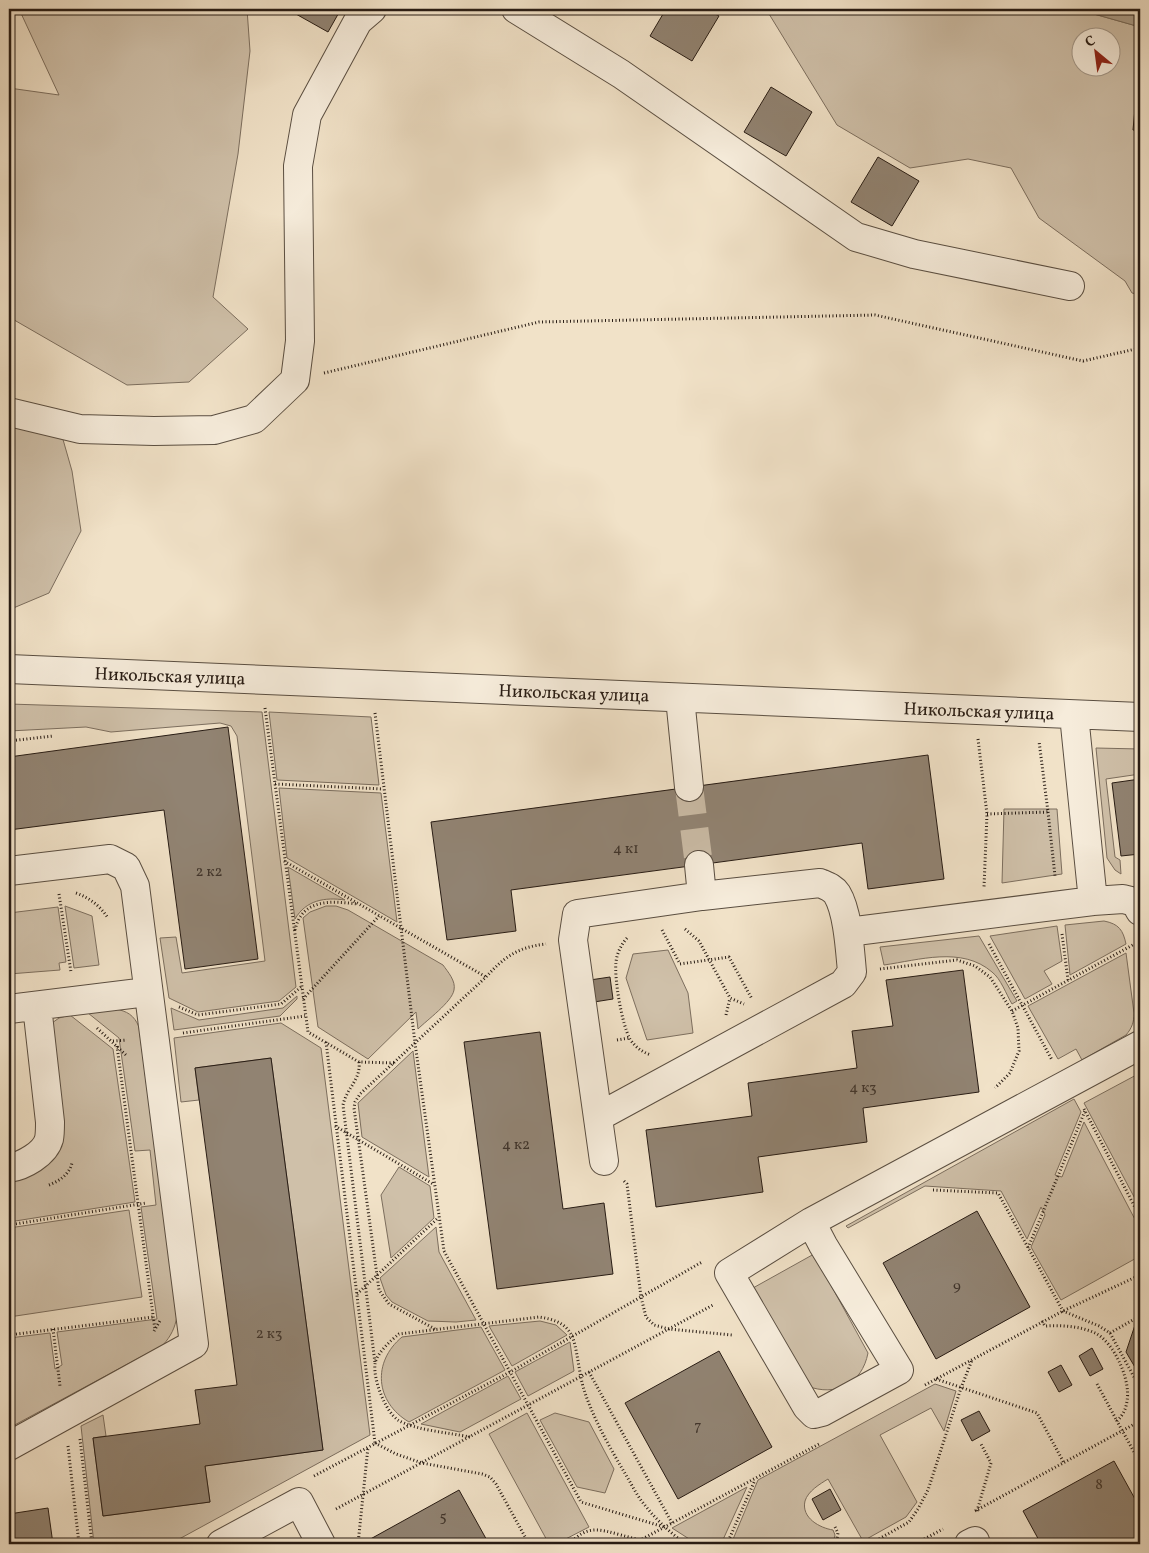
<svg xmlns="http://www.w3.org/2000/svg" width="1149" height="1553" font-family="Vollkorn,serif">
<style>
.green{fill:#cfc0a9;stroke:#7c6e5e;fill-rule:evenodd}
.water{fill:#ad9f8b;stroke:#786b5b}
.building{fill:#918372;stroke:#281c14}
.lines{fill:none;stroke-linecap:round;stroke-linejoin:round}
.minor-tunnel{stroke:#c9baa4;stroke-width:28;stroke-dasharray:28 14;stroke-linecap:butt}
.minor-casing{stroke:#5a4e41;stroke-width:30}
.path{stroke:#281c14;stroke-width:3;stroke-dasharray:1 2.5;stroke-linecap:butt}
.minor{stroke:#f6ecdb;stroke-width:28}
.labels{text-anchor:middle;stroke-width:4;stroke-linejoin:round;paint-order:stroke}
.number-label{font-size:15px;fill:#42362c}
.street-label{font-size:18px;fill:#281c14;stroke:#f6ecdb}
</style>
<rect width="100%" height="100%" fill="#f1e2c8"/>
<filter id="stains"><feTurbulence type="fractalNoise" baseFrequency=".004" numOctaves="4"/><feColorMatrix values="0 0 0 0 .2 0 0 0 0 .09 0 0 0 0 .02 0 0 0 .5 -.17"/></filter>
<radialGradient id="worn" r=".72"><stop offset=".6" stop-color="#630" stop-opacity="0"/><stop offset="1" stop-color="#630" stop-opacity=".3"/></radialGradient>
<path class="green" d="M19,9H247L250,51L238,154L213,297L248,329L189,382L127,385L9,317V88L59,95Z
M766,9H1087L1094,14L1140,27V295L1132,293L1125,281L1039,218L1011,168L968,159L910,168L837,125ZM1082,38H1112V68H1082Z
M9,421L62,436L72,471L81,531L49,593L11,609L9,607Z
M9,704L262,712L296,987L279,1001L198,1012L169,998L160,938L176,937L182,973L265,961L237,736L231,726L220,723L111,732L86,727L9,731Z
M269,712L371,717L379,785L277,780Z
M1096,748L1140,749V774L1106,779L1115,857L1120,860L1121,874L1115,870L1107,858Z
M279,788L381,793L397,922L287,858Z
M1004,809H1057L1062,874L1002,883Z
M288,867L345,900C325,897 306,900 295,919Z
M65,906L92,916L99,965L74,968Z
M326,906H336L348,910L443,965C448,972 456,981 454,990C452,1002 427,1020 418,1029L416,1012L368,1059L318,1027L303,918L310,912Z
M58,907L66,962L59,963L60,970L9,974V913Z
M1104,921C1119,924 1123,930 1126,944L1070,975L1065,925Z
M1057,926L1062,961L1044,971L1052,984L1025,999L990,936Z
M979,936L1017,1001L1012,1004C1006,994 1001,979 992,972C962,946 919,960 884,965L880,947Z
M668,950L688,993L693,1033L647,1040L626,978L633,954Z
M1126,953L1134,1013C1134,1022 1132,1028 1126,1035L1082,1060L1076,1049L1058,1059L1028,1006Z
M297,996V999L280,1016L174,1030L171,1008L199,1020L283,1008Z
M115,1009C127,1011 134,1015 139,1027L177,1316C175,1328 171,1336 163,1345L9,1428V1338L50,1333L55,1369L62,1365L57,1332L157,1319L141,1207L156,1205L150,1150L135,1151L119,1038L88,1013Z
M70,1015L113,1049L135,1202L9,1222V1180L47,1163L52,1023L59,1018Z
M281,1023L321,1048L370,1435L170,1544H94L81,1426L103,1415L106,1436L93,1438L103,1516L210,1502L205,1466L323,1450L271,1058L195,1068L199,1100L181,1102L174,1038Z
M413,1051L429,1177L362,1137L358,1103Z
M1140,1073V1208L1084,1103Z
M1074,1099L1081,1112L1055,1175L1062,1177L1084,1122L1140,1229V1256L1061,1300L1031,1247L1045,1215L1041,1207L1027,1239L1001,1191L925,1186L848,1228L846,1226Z
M399,1167L430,1186L434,1218L391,1258L381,1195Z
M129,1210L142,1297L9,1317V1228Z
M436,1227L439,1252L476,1320L456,1322L428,1321L392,1302L386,1295L380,1278Z
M814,1254L868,1353C862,1384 836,1397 807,1386L753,1288Z
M540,1321L556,1325L567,1335L512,1366L489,1326Z
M481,1327L505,1370L409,1422C375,1402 372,1362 402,1337Z
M570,1342L574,1371L528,1396L515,1372Z
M508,1376L521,1399L460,1432L421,1424Z
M935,1384L956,1391L944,1431L931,1408L880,1435L917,1502L906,1517L863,1541L828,1479C820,1484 808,1491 805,1501C801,1518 820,1528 833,1530L835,1535L833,1544H731L758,1480Z
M527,1413L589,1527L556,1544H549L489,1434Z
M555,1413L589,1422L614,1469L605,1493L577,1487L540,1420Z
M747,1487L721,1544H697L672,1528Z"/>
<path class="water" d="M1087,9H1140V27L1094,14Z"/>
<path class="building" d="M287,9H341L328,32Z
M666,9H706L719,16L692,61L650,36Z
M1139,66L1140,67V131L1133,130Z
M771,87L812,112L786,156L744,132Z
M878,157L919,181L892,226L851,202Z
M228,727L258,959L185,969L164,810L9,830V757Z
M928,755L944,879L868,889L862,843L511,890L516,931L447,940L431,822Z
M1140,779V854L1121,856L1112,783Z
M963,970L979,1092L863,1108L867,1142L758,1157L763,1192L656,1207L646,1130L752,1116L748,1083L857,1068L852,1031L893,1026L886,980Z
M610,977L613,999L594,1002L590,980Z
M540,1032L563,1209L604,1203L613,1274L497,1289L464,1042Z
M271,1058L323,1450L205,1466L210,1502L103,1516L93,1438L200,1424L195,1390L237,1385L195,1068Z
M977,1211L1030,1307L936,1359L883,1263Z
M1140,1322V1373L1139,1374L1126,1352L1135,1325Z
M1092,1348L1103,1369L1090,1376L1079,1356Z
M719,1351L772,1447L678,1499L625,1403Z
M1061,1365L1072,1385L1059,1392L1048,1372Z
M979,1411L990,1431L972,1441L961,1420Z
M1114,1461L1140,1508V1544H1041L1023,1511Z
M830,1489L841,1510L823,1520L812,1499Z
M459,1490L489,1544H366L365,1542Z
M48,1508L53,1544H9V1514Z"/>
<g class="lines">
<path class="minor-tunnel" d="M689,787L699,865"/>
<defs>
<path id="minor" d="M516,9L621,74L856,237L914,254L1070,286
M9,412L80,429L154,431L214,430L254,419L295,380L300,341L298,166L307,115L358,21L372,9
M9,669L1140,717
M680,698L689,787
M1074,715L1093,901L1123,899L1135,902L1140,911
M699,865L702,896
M9,871L110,859L126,867L135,886L194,1344L9,1446
M848,932L1093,901
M9,1009L147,992
M598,1117L843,984L852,972C850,951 848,912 837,894C833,888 827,886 820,883L702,896L577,914L573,940L604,1161
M9,1168C23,1166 45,1154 49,1139C50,1134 50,1128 50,1122L37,1006
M811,1222L823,1245L899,1370L822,1412L814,1414L807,1407L729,1273L811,1222L1140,1045
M221,1544L299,1502L321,1544
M969,1544L975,1541L976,1544"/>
</defs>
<use href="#minor" class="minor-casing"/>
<path class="path" d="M324,373L539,322L875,315L1083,361L1140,348
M265,708L308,1032L359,1062L394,1063
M375,713L415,1043L444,1251L581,1502L664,1527
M978,739L987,814L984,887
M9,741L53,736
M275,784L383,789
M1048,812L1055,876
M987,814L1048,812L1039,741
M284,861L486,977
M76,893C90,898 100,906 108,918
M59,894L71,972
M685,929L699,941L730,998L744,1004
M295,930C302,898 332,901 357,904
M662,930L680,964L729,957L752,999
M1062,934L1068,980
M627,938C621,945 617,953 616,962C614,978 622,1025 630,1039C635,1047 642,1052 651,1055
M989,944L1052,1060
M880,969L957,960L975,966L990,977L1012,1011L1018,1028L1019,1051L1010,1073L995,1088
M303,999L379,916
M179,1007L198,1015L281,1004L301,987
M1012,1011L1140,941
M726,1015L730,998
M97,1028L127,1056
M183,1033L305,1016
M617,1040L629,1038
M113,1041L127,1040
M326,1042L375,1443
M117,1046L155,1330
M359,1062C361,1080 347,1087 343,1105L375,1363
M1084,1109L1140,1217
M335,1126L433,1184
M624,1181L627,1184L641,1297L646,1317L654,1325L669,1329L732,1335
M49,1185C59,1181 69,1175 72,1163
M933,1190L998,1193L1063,1311L1099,1326L1110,1333L1140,1388
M9,1225L146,1203
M1028,1248L1085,1111
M357,1294L438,1218
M1042,1321L1045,1326C1061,1325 1080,1326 1095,1333C1114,1342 1131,1380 1127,1401C1126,1409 1123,1415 1117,1421L1140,1463
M53,1329L60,1386
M435,1329L389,1304L379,1290L354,1108L355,1102L360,1094L486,977C504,957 518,947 546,944
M154,1331L161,1319
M1110,1333L1140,1316
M9,1335L153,1317
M589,1372L672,1523
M936,1379L1037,1413L1064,1463
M1097,1384L1117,1421
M925,1385L1063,1311L1140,1275
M470,1437C451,1433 414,1430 398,1420C385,1411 373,1379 375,1364C376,1354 391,1340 399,1334L539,1317C552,1319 564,1322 571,1334C577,1344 579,1375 584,1390C594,1420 610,1448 626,1475C632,1485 637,1496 644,1504C656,1520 670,1532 685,1544
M80,1439L92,1544
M375,1443L396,1454L422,1463L482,1474L490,1477L496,1484L529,1544
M68,1446L79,1544
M314,1476L510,1372L702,1262
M336,1509L713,1305
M975,1511L1140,1421
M977,1511L991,1463L981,1444
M835,1527L838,1533L836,1544
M358,1544L368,1447
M570,1544C586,1525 599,1529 621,1535C632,1538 644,1541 656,1544
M633,1544L819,1444
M727,1544L755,1480
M870,1544L909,1522L918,1509L928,1490L961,1388L972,1360
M915,1544L943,1529"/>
<use href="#minor" class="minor"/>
</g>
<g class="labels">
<g class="number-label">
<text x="626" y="853">4 к1</text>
<text x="209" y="876">2 к2</text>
<text x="863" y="1092">4 к3</text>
<text x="516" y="1149">4 к2</text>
<text x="957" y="1290">9</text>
<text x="269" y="1338">2 к3</text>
<text x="698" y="1430">7</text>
<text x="1099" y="1489">8</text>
<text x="443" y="1521">5</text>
</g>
<g class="street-label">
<text transform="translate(170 676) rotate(2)" y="6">Никольская улица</text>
<text transform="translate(574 693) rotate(2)" y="6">Никольская улица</text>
<text transform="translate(979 711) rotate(2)" y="6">Никольская улица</text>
</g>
</g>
<rect width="1149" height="1553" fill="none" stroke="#f1e2c8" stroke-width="30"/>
<rect x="10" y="10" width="1129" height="1533" fill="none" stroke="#281c14" stroke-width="2.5"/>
<rect x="15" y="15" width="1119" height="1523" fill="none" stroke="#281c14"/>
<g transform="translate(1096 52) rotate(331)"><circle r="24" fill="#f6ecdb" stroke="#a4998b"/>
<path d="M0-4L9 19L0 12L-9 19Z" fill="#8f2418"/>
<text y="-8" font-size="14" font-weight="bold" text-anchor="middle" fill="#281c14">С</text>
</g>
<rect width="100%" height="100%" filter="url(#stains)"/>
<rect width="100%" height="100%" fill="url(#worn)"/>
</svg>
